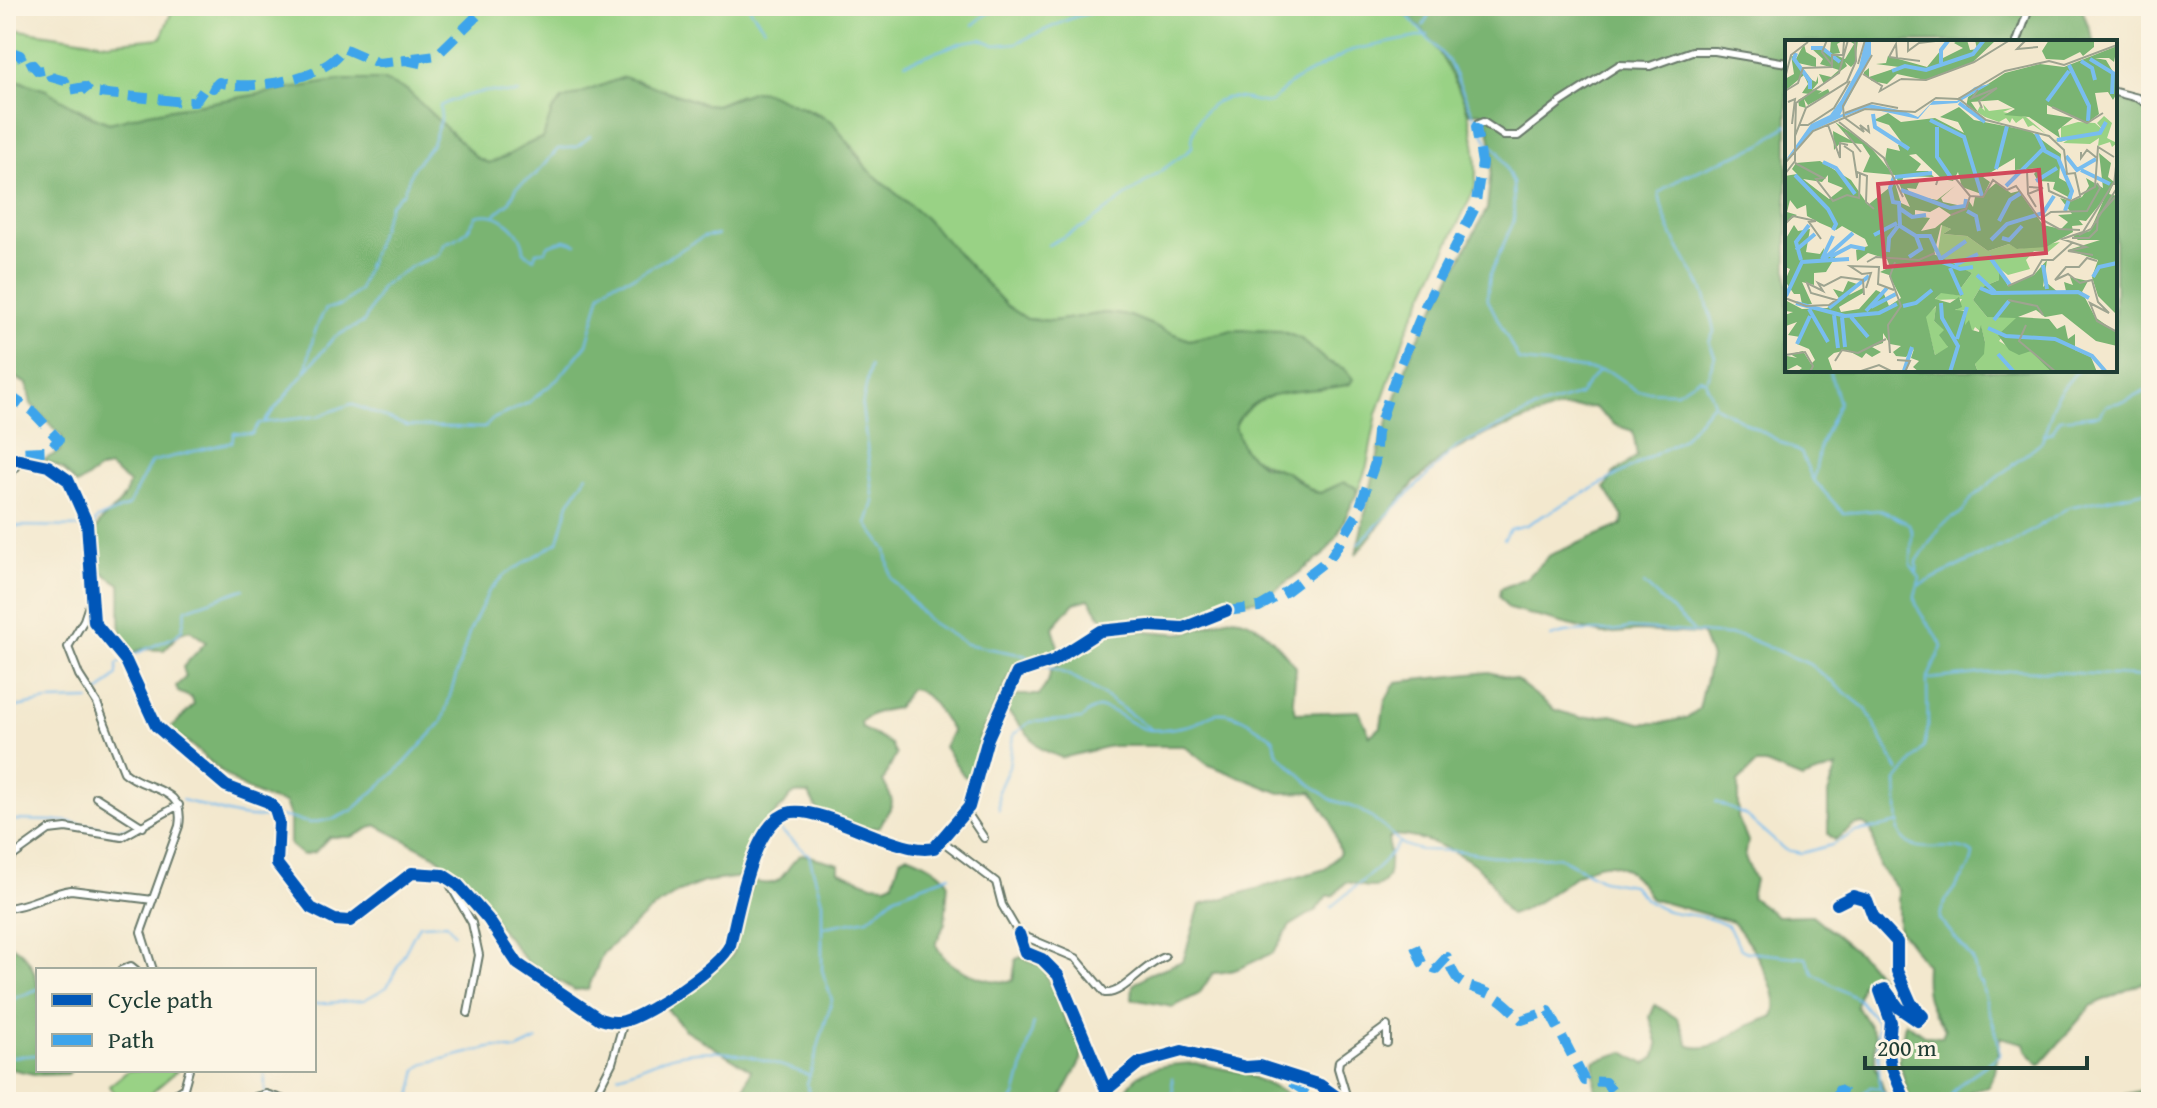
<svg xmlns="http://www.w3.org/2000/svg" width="2157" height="1108" font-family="'Gentium Book Plus',serif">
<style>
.green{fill:#99d285;stroke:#5c885c;stroke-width:2}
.forest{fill:#7ab472;stroke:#4c7853;stroke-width:2}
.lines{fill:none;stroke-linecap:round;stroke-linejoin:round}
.stream{stroke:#78bdef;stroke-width:2}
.minor-casing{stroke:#69796a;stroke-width:10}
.minor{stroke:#fff;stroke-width:6}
.quiet{stroke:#3da4eb;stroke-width:10;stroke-dasharray:20 10;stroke-linecap:butt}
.cycleway-casing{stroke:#fcf5e5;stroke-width:17}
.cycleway{stroke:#0057b8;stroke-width:12}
.inset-river{fill:none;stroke:#78bdef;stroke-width:4}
.inset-road{fill:none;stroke:#9ea490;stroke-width:2}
.view{fill:#d1495b;fill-opacity:0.15;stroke:#d1495b;stroke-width:4}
.inset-edge{fill:none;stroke:#1f3d34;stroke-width:4}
</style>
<rect width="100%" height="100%" fill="#fcf5e5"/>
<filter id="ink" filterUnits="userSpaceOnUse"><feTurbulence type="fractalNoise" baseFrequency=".0125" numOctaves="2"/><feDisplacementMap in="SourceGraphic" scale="16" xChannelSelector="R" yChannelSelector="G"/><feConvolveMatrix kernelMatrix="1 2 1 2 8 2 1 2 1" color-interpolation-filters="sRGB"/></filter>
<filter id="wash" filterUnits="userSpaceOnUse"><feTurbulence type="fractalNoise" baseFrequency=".006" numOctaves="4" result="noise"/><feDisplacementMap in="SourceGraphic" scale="32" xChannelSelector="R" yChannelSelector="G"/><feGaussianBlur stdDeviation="1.8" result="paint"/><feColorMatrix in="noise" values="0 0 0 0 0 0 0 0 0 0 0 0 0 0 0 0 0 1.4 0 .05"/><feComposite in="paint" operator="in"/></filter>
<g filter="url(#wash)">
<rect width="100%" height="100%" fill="#f3e8ce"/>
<path class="green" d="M174,6H1393C1451,41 1482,123 1475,188L1407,330L1377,414L1367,466L1357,493L1355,487L1338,485L1320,493C1306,490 1301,478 1288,473C1261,462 1241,459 1235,426C1252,388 1308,387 1343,386L1345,369L1326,361L1301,339L1281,331L1233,330L1189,340L1130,316L1105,313L1053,321L1027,319L1006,305L924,218L867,169L855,149L822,115L800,106L740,95L716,105L704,104L636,80L548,125L543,138C521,144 513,157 488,163L477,158L406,90L342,80L109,123C73,109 44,86 6,77V28L107,43L161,38Z
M129,1070H178L141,1102H122L109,1086Z"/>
<path class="forest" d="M1393,6H2081L2094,42H1787V370H2115V82L2126,101L2151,111V979L2091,1006L2040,1065L2027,1052L2024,1043L2000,1037L1995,1072L1988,1087L1971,1091L1954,1102H1913L1909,1097L1899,1060L1905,1022L1925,1036L1942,1037L1945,1029C1927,1005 1924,995 1926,965L1898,928V890L1879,866L1871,829L1863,824L1855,825L1835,840L1828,834V794L1837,767L1802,779L1766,764H1756L1738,782V818L1748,841L1745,858L1755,880L1751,897L1777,916L1812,915L1865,959L1880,977L1862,983L1856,1005L1875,1035V1065L1888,1102H1595L1594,1061L1624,1052L1645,1064L1655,1057L1658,1045L1650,1017L1655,1005L1678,1019L1689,1046C1712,1052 1724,1039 1742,1029C1752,1023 1763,1021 1773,1016C1785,995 1748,939 1733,922L1651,899C1604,819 1567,898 1510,915C1500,906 1498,894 1492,883C1474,855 1425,836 1393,835L1389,839C1387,854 1396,884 1374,887C1365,888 1355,883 1346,882L1334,895L1327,896L1316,910L1290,926L1273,953C1249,962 1241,972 1213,973L1199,994L1173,1007L1132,999L1133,985L1149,974L1183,961L1200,905L1325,869L1340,853L1331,821L1312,792L1280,793L1207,764L1184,746H1110L1062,758L1041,749L1003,706L1017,695H1039L1048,682L1051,669C1070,659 1086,645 1103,636C1127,624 1158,635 1182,633C1196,632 1210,624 1223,620C1253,610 1280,648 1296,667L1293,700L1296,713L1359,711L1370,736L1381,726L1385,701L1396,682L1489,672L1516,680L1555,710L1582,718L1612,715L1640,723H1662L1686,718L1699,709L1711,658L1702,634L1639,631L1603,634L1509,609L1499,597L1500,589L1528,577L1550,555L1622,525L1623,517L1605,488L1613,474L1637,456L1633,431L1615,425L1594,407L1559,408L1486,434L1444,456L1414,483L1356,554L1381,442L1412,350L1487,209L1493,150L1487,120L1481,113H1470C1452,74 1432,29 1393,6Z
M6,77L46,90L87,115L109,123L148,113L342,80H382L407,90L477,158L488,163C513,157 521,144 543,138L552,111L562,100L624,77L704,104L716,105L754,91L766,92L832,121L867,169L925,218L1006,305L1027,319L1053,321L1105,313L1130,316L1189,340L1233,330L1281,331L1301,339L1326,361L1345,369L1353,379L1350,384C1314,395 1255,381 1235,426L1243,449L1262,465L1285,471L1314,492L1321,493L1344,482L1355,487L1357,493L1336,538L1323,555L1262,600L1226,604L1201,617L1182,622H1110L1101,617L1089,599L1074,603L1053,627L1059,651L1015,665L980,735L976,770L970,778L964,776L944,747L952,731C941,716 930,690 910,689L897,708C883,710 872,712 861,722L862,728L891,744L896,755L883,781C897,807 893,801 880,826L866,829L819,814L809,794C784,791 792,800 778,811C757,828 754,850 748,876L704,882L677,893L648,912L603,953L588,989L574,990L528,963L462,880L436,856L376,825L352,837H329L315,852L302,855L290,845V816L285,803C244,796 220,770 190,744C183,738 176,737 170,729L194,705L192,698L178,692L176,686L186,677L183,667L206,642L190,630L180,633L164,650L143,649L130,654C115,631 122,610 120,584L99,570C80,509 119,524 129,483L109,467L99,470L77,485L63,469L44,460L60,451L62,437L31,404L27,384L6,373Z
M802,854L839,864V871L871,884L886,885L893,882L900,859L907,855C920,860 941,869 948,882L945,923L936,943C941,967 991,987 1013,980L1016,959L1021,957L1043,967L1066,1022L1083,1046L1081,1060L1059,1102H727L740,1098L751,1070L684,1029L663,1004L732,956L753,881C787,892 782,866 802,854Z
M6,943C53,961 38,1030 38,1070H71L68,1074L38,1075L6,1068Z
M1195,1063L1244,1073L1304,1102H1121C1133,1065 1163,1065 1195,1063Z
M2151,1088V1102H2113L2120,1096Z"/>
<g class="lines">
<path class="stream" d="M748,6L764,28
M1399,6L1449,62L1477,122
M973,25L986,14L1011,6
M1423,26L1434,6
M2148,27H2151
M905,63L963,42L981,39L995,45L1016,43L1074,17L1096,12L1101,6
M1481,127L1487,141L1499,152L1513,183L1514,221L1490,274L1487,298L1519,361L1610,372L1637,391L1677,392L1699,378L1705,380L1715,406L1801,453L1812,478L1843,513L1881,510L1909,524L1912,532L1911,565L1920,578C1919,584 1916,590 1915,596C1914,613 1937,630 1942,647L1927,680L1928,728L1924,747L1897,781L1899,831C1910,862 1952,837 1973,854C1971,878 1941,894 1940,919L1973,960L1977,979L1982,983C1984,1007 2001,1033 1999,1055C1980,1072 1958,1079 1947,1102
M495,214L509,203L517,187L535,175L558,149L577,147L590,136
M1048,245L1086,225L1187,152L1192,147C1191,127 1204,104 1226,98C1240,95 1256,103 1270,103L1291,83L1352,50L1428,35
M870,366L862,407L874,502L867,524L886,550L891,578L929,621L966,644L1023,655L1038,663
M306,370C311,347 313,329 326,309L342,305L359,290L390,204L403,193L413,168L432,144L441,119L440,106C454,99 466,95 482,92C492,90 508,95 519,93
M1707,379L1715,356L1709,342L1714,332C1712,321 1705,292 1700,284C1683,255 1664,227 1659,193L1682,177L1761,145L1787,125
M264,422L334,337L364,322L382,286L414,265L439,255L445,243C460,238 468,233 476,216C498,209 523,230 524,252L534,259L536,252L545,251L549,245L565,240L577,244
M2045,434L2052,432L2060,419L2099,415L2107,405L2126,401L2151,388
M1814,479L1820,445L1839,403L1829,370
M6,530L13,526L92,527L97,519L128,506L151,462L232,442L234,433L252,434L259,423L319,416L351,404L407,426L484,428L493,419L528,403L558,379L587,344L601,293L612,283L635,276L703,237L718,235
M1504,539L1510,529L1526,525L1683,439L1712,404
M1358,544L1456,447L1542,406L1579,395L1598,371
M1917,571V561L1941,526L1962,512L1973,497L2042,441L2057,395L2078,370
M1644,584L1693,630
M1920,585L1993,549L2009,545L2069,507L2151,490
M1551,637C1575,627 1604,635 1629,628L1742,636L1809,664L1866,709L1899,772
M128,657L176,636L182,629L186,609L244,589
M1044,666C1085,677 1116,705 1151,729
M1929,679L2016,670L2151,677
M96,695L117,675V664L123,661
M6,709L48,701L89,700
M182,800C213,807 241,822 274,816
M1716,802L1745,815L1785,850L1802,853L1832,845L1855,832L1900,823
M999,810L998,791L1009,767L1013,735L1030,722L1082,719C1104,689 1126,729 1152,730C1164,730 1185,727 1196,723C1204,720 1210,713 1219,713C1239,712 1258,729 1274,739L1277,753L1308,782L1330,799L1358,809L1379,823L1403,845L1420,850L1460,851L1507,858L1559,857L1602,880L1632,885C1665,926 1687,905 1728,926L1741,949L1747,952L1806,958L1814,974L1859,1000L1877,1022L1880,1088L1891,1102
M280,816L310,823L334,819L353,810L403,765L442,722L469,633L489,591L503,576L558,542L569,503L587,475
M152,817L173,804
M6,820L63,821L117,830L136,826
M771,822L809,855L822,902V970L832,1000L807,1084L811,1102
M1331,907L1378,868L1399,843
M824,927L868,919L895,896L950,875
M6,1002L38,989
M314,1004L364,1000L387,987L419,925L447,924L454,933
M6,1057L38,1055
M264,1070L266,1102
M618,1075C638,1070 657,1059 676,1055C722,1044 767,1060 809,1075
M1172,1078L1174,1102
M410,1102L417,1069L426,1063L494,1047L516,1050L537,1040
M1010,1102L1015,1097L1034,1023
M1853,1102L1870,1087L1880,1088"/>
</g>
</g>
<g filter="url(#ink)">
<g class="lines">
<defs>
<path id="minor" d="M2017,42L2030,6
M2115,92L2138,98L2151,106
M1478,124L1483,122L1504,136H1518L1560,103L1619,65L1650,66L1692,51H1715L1787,63
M6,457L48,466L68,480L87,523L94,622L126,661L156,726L226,786L268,802L275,809L279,822L277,864L311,908L335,920L350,921L412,873L443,875L458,885L488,919L518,964L600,1019C608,1022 616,1023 624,1021C649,1014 720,967 730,945C738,913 753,817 792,812C814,809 858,830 880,838C897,843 917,852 934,848L969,807L988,738L1017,673L1053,661L1100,631L1149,626L1183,628L1226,611
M6,477L22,461
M94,590L84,620L68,647L79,675L97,703L124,772C146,792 186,785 179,826L141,932L153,970
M96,797L143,827
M966,811L984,838
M942,841L996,882L1002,905L1019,934L1076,958L1105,993C1123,995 1144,964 1165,957
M6,861L49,830L66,828L122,837L179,805
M448,881L472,923L479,955L468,1013
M1837,904L1853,896L1867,900L1873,916L1897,942V971L1911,1003L1923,1016L1918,1021L1899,1008L1885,989L1880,991L1891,1022L1888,1049L1891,1066L1906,1102
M6,908C31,906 48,893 71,890L153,900
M1019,934L1025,952L1042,959L1058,975L1106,1090L1139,1063L1182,1051L1246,1067L1260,1066L1320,1085L1344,1102
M121,970L131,966L136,970
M163,1102L184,1088L189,1070
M237,1102L266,1094L291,1102
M592,1102L612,1063L624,1021
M1348,1102L1338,1068L1339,1061L1387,1026V1043"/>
</defs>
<use href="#minor" class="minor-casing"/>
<use href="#minor" class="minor"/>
<path class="quiet" d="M6,50L20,55L26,67L32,64L38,71L48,69L51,77L65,81L69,90L85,87L89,92L184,102H195L207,85L213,88L219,82C248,92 329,79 343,48L378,63L406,60L424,64
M413,58L437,55L487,6
M6,393L33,412L59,440L47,451L21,452
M1226,611L1259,607L1287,591L1330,558L1357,515L1375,463L1377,432L1394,381L1425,306L1475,208L1482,163L1476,127L1478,124
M1415,946L1422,963L1436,969L1447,957C1459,992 1464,981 1492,995C1503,1000 1513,1011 1522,1020L1549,1011L1585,1081L1605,1082L1616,1095L1642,1102
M1291,1082L1321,1102
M1836,1102L1839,1090L1859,1102"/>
<defs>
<path id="cycleway" d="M6,457L48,466L68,480L87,523L94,622L126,661L156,726L226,786L268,802L275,809L279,822L277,864L311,908L335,920L350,921L412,873L443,875L458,885L488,919L518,964L600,1019C608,1022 616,1023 624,1021C649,1014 720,967 730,945C738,913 753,817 792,812C814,809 858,830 880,838C897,843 917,852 934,848L969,807L988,738L1017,673L1053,661L1100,631L1149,626L1183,628L1226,611
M1837,904L1853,896L1867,900L1873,916L1897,942V971L1911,1003L1923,1016L1918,1021L1899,1008L1885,989L1880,991L1891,1022L1888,1049L1891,1066L1906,1102
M1019,934L1025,952L1042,959L1058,975L1106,1090L1139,1063L1182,1051L1246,1067L1260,1066L1320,1085L1344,1102"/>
</defs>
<use href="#cycleway" class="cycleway-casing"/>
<use href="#cycleway" class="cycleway"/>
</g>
</g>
<g transform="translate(1785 40)">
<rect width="332" height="332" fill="#f3e8ce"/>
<path d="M198,64L204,71L228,68L218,72L241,77L261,94L248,85L243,87L238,78L231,83L227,78L225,83L221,78L214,82L200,77L192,72L195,66L200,71ZM319,76L327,83L322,98L332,103L327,107L325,102L313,106L314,98L305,104L278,103L287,97L276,102L269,100L276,99V87L293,82L310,83L318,90L312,83ZM157,185L166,189L158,194L182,196L203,211L224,204L233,209L275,202L263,212L249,211L241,220L245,229L223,235L214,228V240L195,248L188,260L202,277H233L214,301L235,314L246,310L266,332H193L190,324L200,302L196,286V292L190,287L188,291L179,284V270L170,272L177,259L150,260L156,252L177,256L176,248L187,233L152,217ZM151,267L149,281L160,290L163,308L150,315L140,276Z" fill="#99d285"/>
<path d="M46,0L57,1L52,4L55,13L48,14L60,19L69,4L63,0H73L70,23L66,27L60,22L62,26L31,50L37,51L33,54L43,49L45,53L23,65L19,59L21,68L14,66L13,60L24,54L17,53L23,44L19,35L0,51V39L9,34L6,15L11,19L19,4L21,12L31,18V27L13,23L27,40L31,42L33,36V43L27,50L39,44L34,34L46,37L54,30L35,24L38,19L26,8L45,12ZM174,0H182L185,10L192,9L190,0H211L188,22L140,40L112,34L102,44L87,41L79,34V32L84,28V37L114,27L91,24L101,23L103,16L142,27L156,10L158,18L178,8L169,3ZM264,0H309V7L298,16L295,12L279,20L261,19L257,11ZM332,6L329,22L324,18H310L321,20L330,35L332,53L328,60L323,52L310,53L314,74L302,83L262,65V74L288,78L273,90L275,98L244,77L219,75L230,69L213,60L186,62L193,72L181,67L183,57L220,33L255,24L279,27ZM174,67L189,80L245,91L276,114L274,138L283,143L287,159L268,149L270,142L253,141L249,134L254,128L230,130V118L198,137L205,142L200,152L211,143L226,153L234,151L258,185L276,189L283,182L273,175L287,174L275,158L286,161L297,157L304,146L301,138L318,148L314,113L326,123L323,137L329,142L324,154L332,156V275L313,256L307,237L313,220L283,210L315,200H293L287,195L305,191L319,159L301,181L294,180L298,185L287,186L288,192L261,207L232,209L224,204L203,211L182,196L158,194L166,189L156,185L149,214L187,233L176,248L177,256L156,253L150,259L165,263L174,257L177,267L170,270L181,271L180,285L184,280L187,290L194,292L196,285L200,302L199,314L190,324L193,332H134L128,327L134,321L126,318L129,309L121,317L111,316L108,312L116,306L105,304L98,293V303L87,307L96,312L87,317L81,313L77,318L62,310L49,313L43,318L48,332H12L17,328L12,325L0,331L2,316L12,318L5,314L18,311L26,324L30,320L24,309L12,304L15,297L3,295L12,282L1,286L0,275L8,272L0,271V260L17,269L42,268L55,260L48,249L58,252L63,241L72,244L64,255L78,248V253L54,267L56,272L74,269L91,250L99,254L104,266L116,258L104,235L95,232L105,227L102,219L83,213L72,221L71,210L83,206L80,199L57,186L51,190L35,183L22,176L21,165L12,169L5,160L2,172L12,175L0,183V136L12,134L7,129L11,123L35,121L66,140L83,165L110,143L116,163L125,167L110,135L78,132L85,116L77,104L56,102L49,110L48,91L65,100L50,82L82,103L108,134L100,120L102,108L115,111L113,105L118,104L104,85L89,80L103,73L116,82L150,78L179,93L173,82L155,77ZM131,114L157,139L168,141L173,132L177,147L199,155L190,157L188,167L184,161L182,167L158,162L156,158L170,146L152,160L126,155L122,148L131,149L135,140L117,141L119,136L149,137L143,131H131L136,124L124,115ZM43,135V142L58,148L44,159L18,139L37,142ZM154,167L166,175L150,188L136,191L145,178L130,176V170L145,172ZM151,266L149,281L159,290L154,295L163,307L150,315L141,277ZM9,185L13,191L25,189L21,212L35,214L39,208L38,219L52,214L41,232L29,233V245L17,242L27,264H17L15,254H9L0,241L5,229L0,227V200ZM262,220L258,247L262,243L274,253L281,251L279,242L288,245L285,237L303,241L297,252L310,277L332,293V306L311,301L277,274L260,277L251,270L233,277L264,279L272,289L280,285L283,299L290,294V310L306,317L312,332H266L246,311L234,315L224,310L213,295L231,278L202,277L188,260L195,248L214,240V228L223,246L249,235Z" fill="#7ab472" fill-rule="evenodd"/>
<path d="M80,0H86V15L55,75L84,64L119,71L133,77L148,61H172L190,47L205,44L172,63L145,65L133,79L82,68L57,77L29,90L0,121L26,84L45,75L56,60L74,27Z" fill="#78bdef"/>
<path class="inset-river" d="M26,8H37L55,22M11,13L9,19L25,41V49M305,19L328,33L327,54M296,21L307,28L310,40M156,23V10L163,1M284,25L304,66L303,81M107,31L120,26L141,30L188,14L199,0M262,61L284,31M174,63L200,82M88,74L90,87L124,109M145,80L179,97L197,156M152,87V117L167,139M251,93L260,111L273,118L287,151L280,171M272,100L315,93L321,82M281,116L292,130L311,119M38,122L51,128L70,154M211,129L222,86M296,130L325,144M10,135L43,169L51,184L48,190M109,137L105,148L108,162L114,163L115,186L131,196H145L157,222L175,229L188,227M110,137L147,133M251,141L272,128M221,146L258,109M116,150L165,168L180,166L181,159M114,168L127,177L141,175M182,171L191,176L194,191M214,181L225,160L236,153M89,195L112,183M217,198L224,200L237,186M206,200L222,184L258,173L269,156M11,210L30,194M103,212L104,198L113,186M204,216L225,245M45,217L66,206L80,209M124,217L136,209L131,196M40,218L68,193M37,219L48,196M16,220L11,202L24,185M154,220L181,201M170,225L193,214M258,225L262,249M165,228L177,255M192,235L210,252M308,237L314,227L332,223M195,248L207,253L293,252L304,258M1,256L17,222L64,219M11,263L60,276L94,273L112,264M156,263L157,278L173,306L165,332M118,266L131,263L147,250M86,267L111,254M44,268L84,236M24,269L43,302M81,271L102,248M49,275L53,308M57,277L60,307M66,277L83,297M209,280L224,261M203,288L221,296L270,299L307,316L321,332M172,299L182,267M12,304L25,276M213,314L229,332M119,331L127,307"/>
<path class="inset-road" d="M42,0L37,12L47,25M123,0V11L134,3L159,0M241,0L232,9L253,7M104,17L135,21M104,17L111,4L112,18M73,24L80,0M78,34L97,46L95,51L116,39M0,38L6,15L23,2M116,39L141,40L189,22L225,0M193,50L187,58L212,48L194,61L197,68M0,51L13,43L18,28L47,27V15H58L59,1M173,58L201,80L264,96L279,110L282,134L290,133L295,155L310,147L313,107L329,117M3,62L10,59L7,84M267,67L302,83L318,73M60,73L87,63L113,68M59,77L58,66L87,15M60,78L79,92L75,85L84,92L83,85M54,82L99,118L118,157M14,85H23L49,68L65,41M43,85L55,118V103L63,105M60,92L76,112M10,96L11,63L54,33L63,0M59,106L68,112L72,138V132L82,136L81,162L89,169M296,112V118L302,110L312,118M0,123L28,91L80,69L130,72L151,58L173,59L220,31L264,21L279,25L332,5M10,123L38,138L31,139L48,161L62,155L74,158L75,134M242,131L243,154L251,167M0,134L10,121V96L21,68L62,42L71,21L70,0M263,143L264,151L286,161L296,156M151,145L153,139H171L185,156M329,145L332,117M243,154L258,148L244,147M185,156L198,157L208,140L222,150L231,146L254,178L274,189L295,190M166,175L181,169L185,156M257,178L266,172L302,171L315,148L312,143M31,181L24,182L36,199M0,184L8,176L31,181M298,192L277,199L301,207L283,211L308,215M298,192L329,142M294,195L306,189L332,148M287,198H304L312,190L313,176L332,155M312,221L302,218L294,227H281L270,240L283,234L295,243L307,240L313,262L324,273L305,263L312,281L332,292M82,222L91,217L134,220L150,213M223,246L248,235L257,220H268L288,202M81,248L86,233L77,234L65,226L94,227L93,244L109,250M0,258L21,266L44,265L51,260L26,253L22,243L38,251L33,243L39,246L56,237L78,240L79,255M223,260L252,266L258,275M241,285L234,301L271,332M105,313L103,285L116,266L105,236L110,222M0,315L20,312L28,326L25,332M112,320L125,321L120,332M50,321L57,310L73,313L101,299M73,332L94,325L108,332"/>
<path class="view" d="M254,130L261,213L100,227L93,144Z"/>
<rect width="332" height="332" class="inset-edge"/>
</g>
<rect width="2157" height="1108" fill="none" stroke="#fcf5e5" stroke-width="32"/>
<rect x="36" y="968" width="280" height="104" fill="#fcf5e5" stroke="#a4ab9e" stroke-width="2"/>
<rect x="52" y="994" width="40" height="12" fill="#0057b8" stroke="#a4ab9e" stroke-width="2"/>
<text x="108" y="1008" font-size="24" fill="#1f3d34">Cycle path</text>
<rect x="52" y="1034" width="40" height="12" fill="#3da4eb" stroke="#a4ab9e" stroke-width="2"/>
<text x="108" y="1048" font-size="24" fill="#1f3d34">Path</text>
<path d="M1865 1056v12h222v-12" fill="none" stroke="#1f3d34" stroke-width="4"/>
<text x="1877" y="1056" font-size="24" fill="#1f3d34" stroke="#fcf5e5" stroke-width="6" paint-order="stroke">200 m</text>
</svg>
